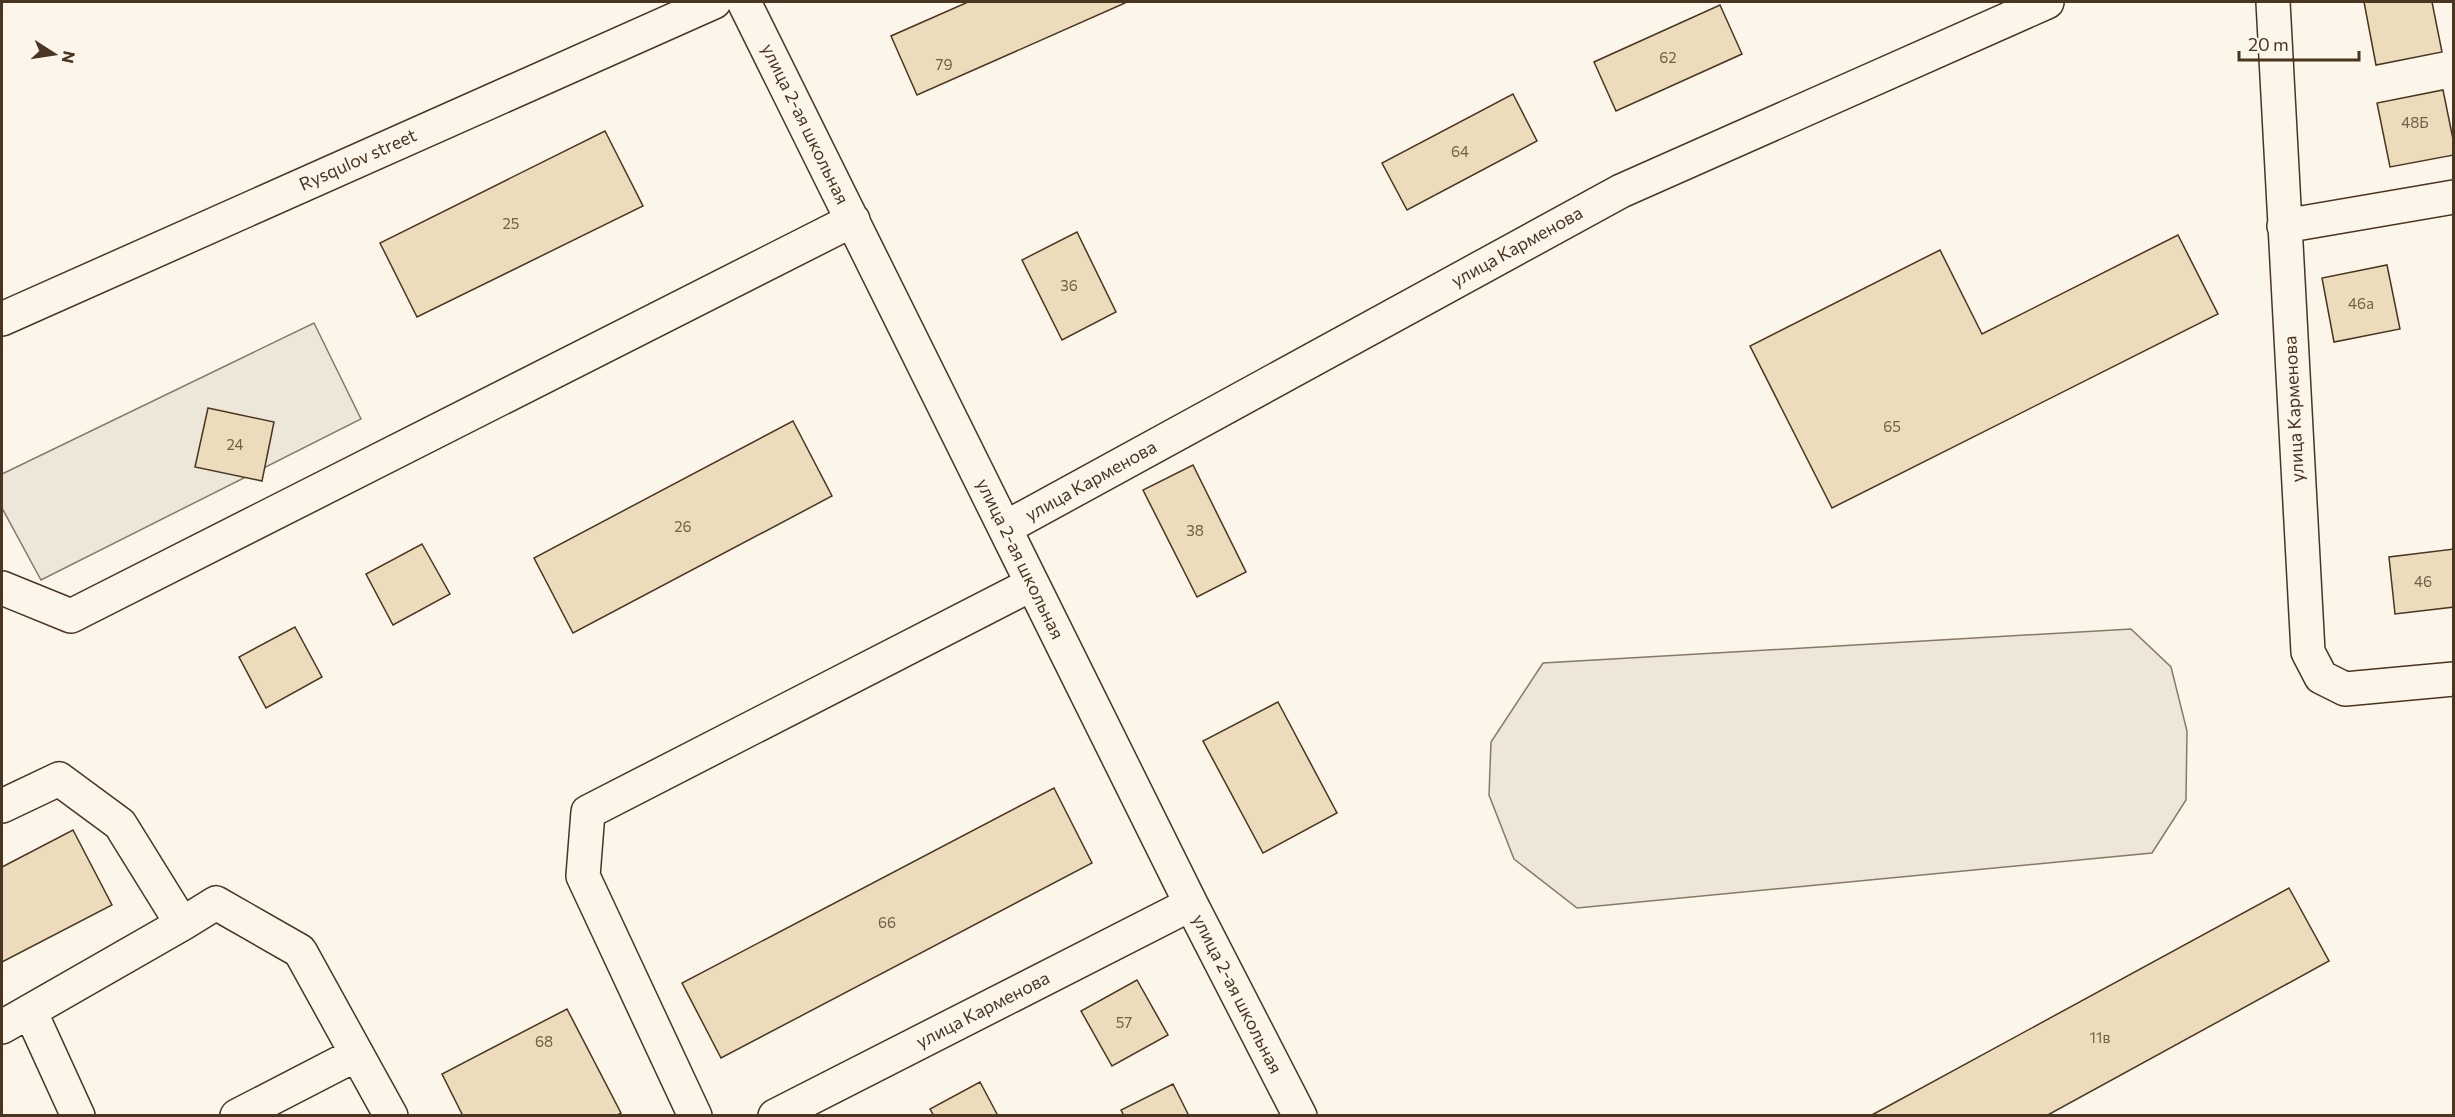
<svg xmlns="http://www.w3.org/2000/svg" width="2455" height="1117" font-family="Commissioner,sans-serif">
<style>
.green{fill:#ede6d9;stroke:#887966;stroke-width:1.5}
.parking{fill:#ede7d9;stroke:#887966;stroke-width:1.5}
.building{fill:#ecdcbc;stroke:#4a3520;stroke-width:1.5}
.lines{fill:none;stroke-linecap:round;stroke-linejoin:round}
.minor-casing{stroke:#4a3520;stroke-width:36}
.minor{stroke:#fbf6e9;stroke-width:33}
.labels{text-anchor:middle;stroke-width:4.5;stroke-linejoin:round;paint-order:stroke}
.number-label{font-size:15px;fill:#725f47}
.street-label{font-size:18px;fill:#4a3520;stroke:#fbf6e9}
</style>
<rect width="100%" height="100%" fill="#fbf6e9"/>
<path class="green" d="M2131,629L2171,667L2187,731L2186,800L2152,853L1577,908L1514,859L1489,795L1491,742L1543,663Z"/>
<path class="parking" d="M314,323L361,419L41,580L2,508V474Z"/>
<path class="building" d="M968,2H1125V3L917,95L891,36Z
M2364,2H2432L2442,52L2376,65Z
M1720,5L1742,54L1616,111L1594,62Z
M2443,90L2454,144V155L2390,167L2377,103Z
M1513,94L1537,141L1407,210L1382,163Z
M605,131L643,206L417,317L380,243Z
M1077,232L1116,312L1062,340L1022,260Z
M2178,235L2218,314L1832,508L1750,346L1940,250L1982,334Z
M2387,265L2400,329L2334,342L2322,278Z
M208,408L274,422L262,481L195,467Z
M793,421L832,496L573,633L534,558Z
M1193,465L1246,572L1197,597L1143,490Z
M422,544L450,594L393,625L366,574Z
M2454,549V607L2395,614L2389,557Z
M295,627L322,677L266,708L239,657Z
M1278,702L1337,813L1263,853L1203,741Z
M1054,788L1092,863L721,1058L682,983Z
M73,830L112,905L2,962V867Z
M2289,888L2329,961L2046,1116H1870Z
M1137,980L1168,1035L1112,1066L1081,1011Z
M567,1009L621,1113L616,1116H463L442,1074Z
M980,1082L998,1116H934L930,1109Z
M1173,1084L1189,1116H1124L1121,1110Z"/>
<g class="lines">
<defs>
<path id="minor" d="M744,2L1191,904L1300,1116
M2273,2L2308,652L2321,677L2345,689L2454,679
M2284,226L2454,197
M2,319L714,2
M1005,528L1621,191L2047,2
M2,588L71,616L853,220
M2,806L59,779L120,824L182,924L216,903L300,951L391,1116
M30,1011L78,1116
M2,1027L182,924
M237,1116L357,1054
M695,1116L583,876L588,812L1032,584
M775,1116L1191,904"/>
</defs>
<use href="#minor" class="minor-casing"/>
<use href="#minor" class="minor"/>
</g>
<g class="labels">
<g class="number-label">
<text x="1668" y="63">62</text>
<text x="944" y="70">79</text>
<text x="2415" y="128">48Б</text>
<text x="1460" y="157">64</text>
<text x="511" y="229">25</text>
<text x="1069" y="291">36</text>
<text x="2361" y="309">46а</text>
<text x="1892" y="432">65</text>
<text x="235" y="450">24</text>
<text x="683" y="532">26</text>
<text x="1195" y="536">38</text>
<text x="2423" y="587">46</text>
<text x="887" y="928">66</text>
<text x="1124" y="1028">57</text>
<text x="2100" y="1043">11в</text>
<text x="544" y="1047">68</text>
</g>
<g class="street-label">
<text transform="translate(805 124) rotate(64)" y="6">улица 2-ая школьная</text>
<text transform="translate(358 160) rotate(-24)" y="6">Rysqulov street</text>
<text transform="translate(1517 247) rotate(-29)" y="6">улица Карменова</text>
<text transform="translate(2294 409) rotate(-93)" y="6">улица Карменова</text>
<text transform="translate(1091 481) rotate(-29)" y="6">улица Карменова</text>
<text transform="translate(1020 559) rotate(64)" y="6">улица 2-ая школьная</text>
<text transform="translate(1237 994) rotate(63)" y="6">улица 2-ая школьная</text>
<text transform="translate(983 1010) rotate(-27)" y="6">улица Карменова</text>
</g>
</g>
<rect width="2455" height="1117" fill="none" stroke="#4a3520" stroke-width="6"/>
<g transform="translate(54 54) rotate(102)" stroke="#fbf6e9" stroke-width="4.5" paint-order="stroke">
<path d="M0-4.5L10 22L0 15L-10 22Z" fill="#4a3520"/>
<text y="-9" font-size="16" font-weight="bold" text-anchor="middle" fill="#4a3520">N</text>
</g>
<path d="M2239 51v9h120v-9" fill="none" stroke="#4a3520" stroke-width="3"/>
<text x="2248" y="51" font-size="18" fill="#4a3520" stroke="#fbf6e9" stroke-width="4.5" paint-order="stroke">20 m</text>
</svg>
